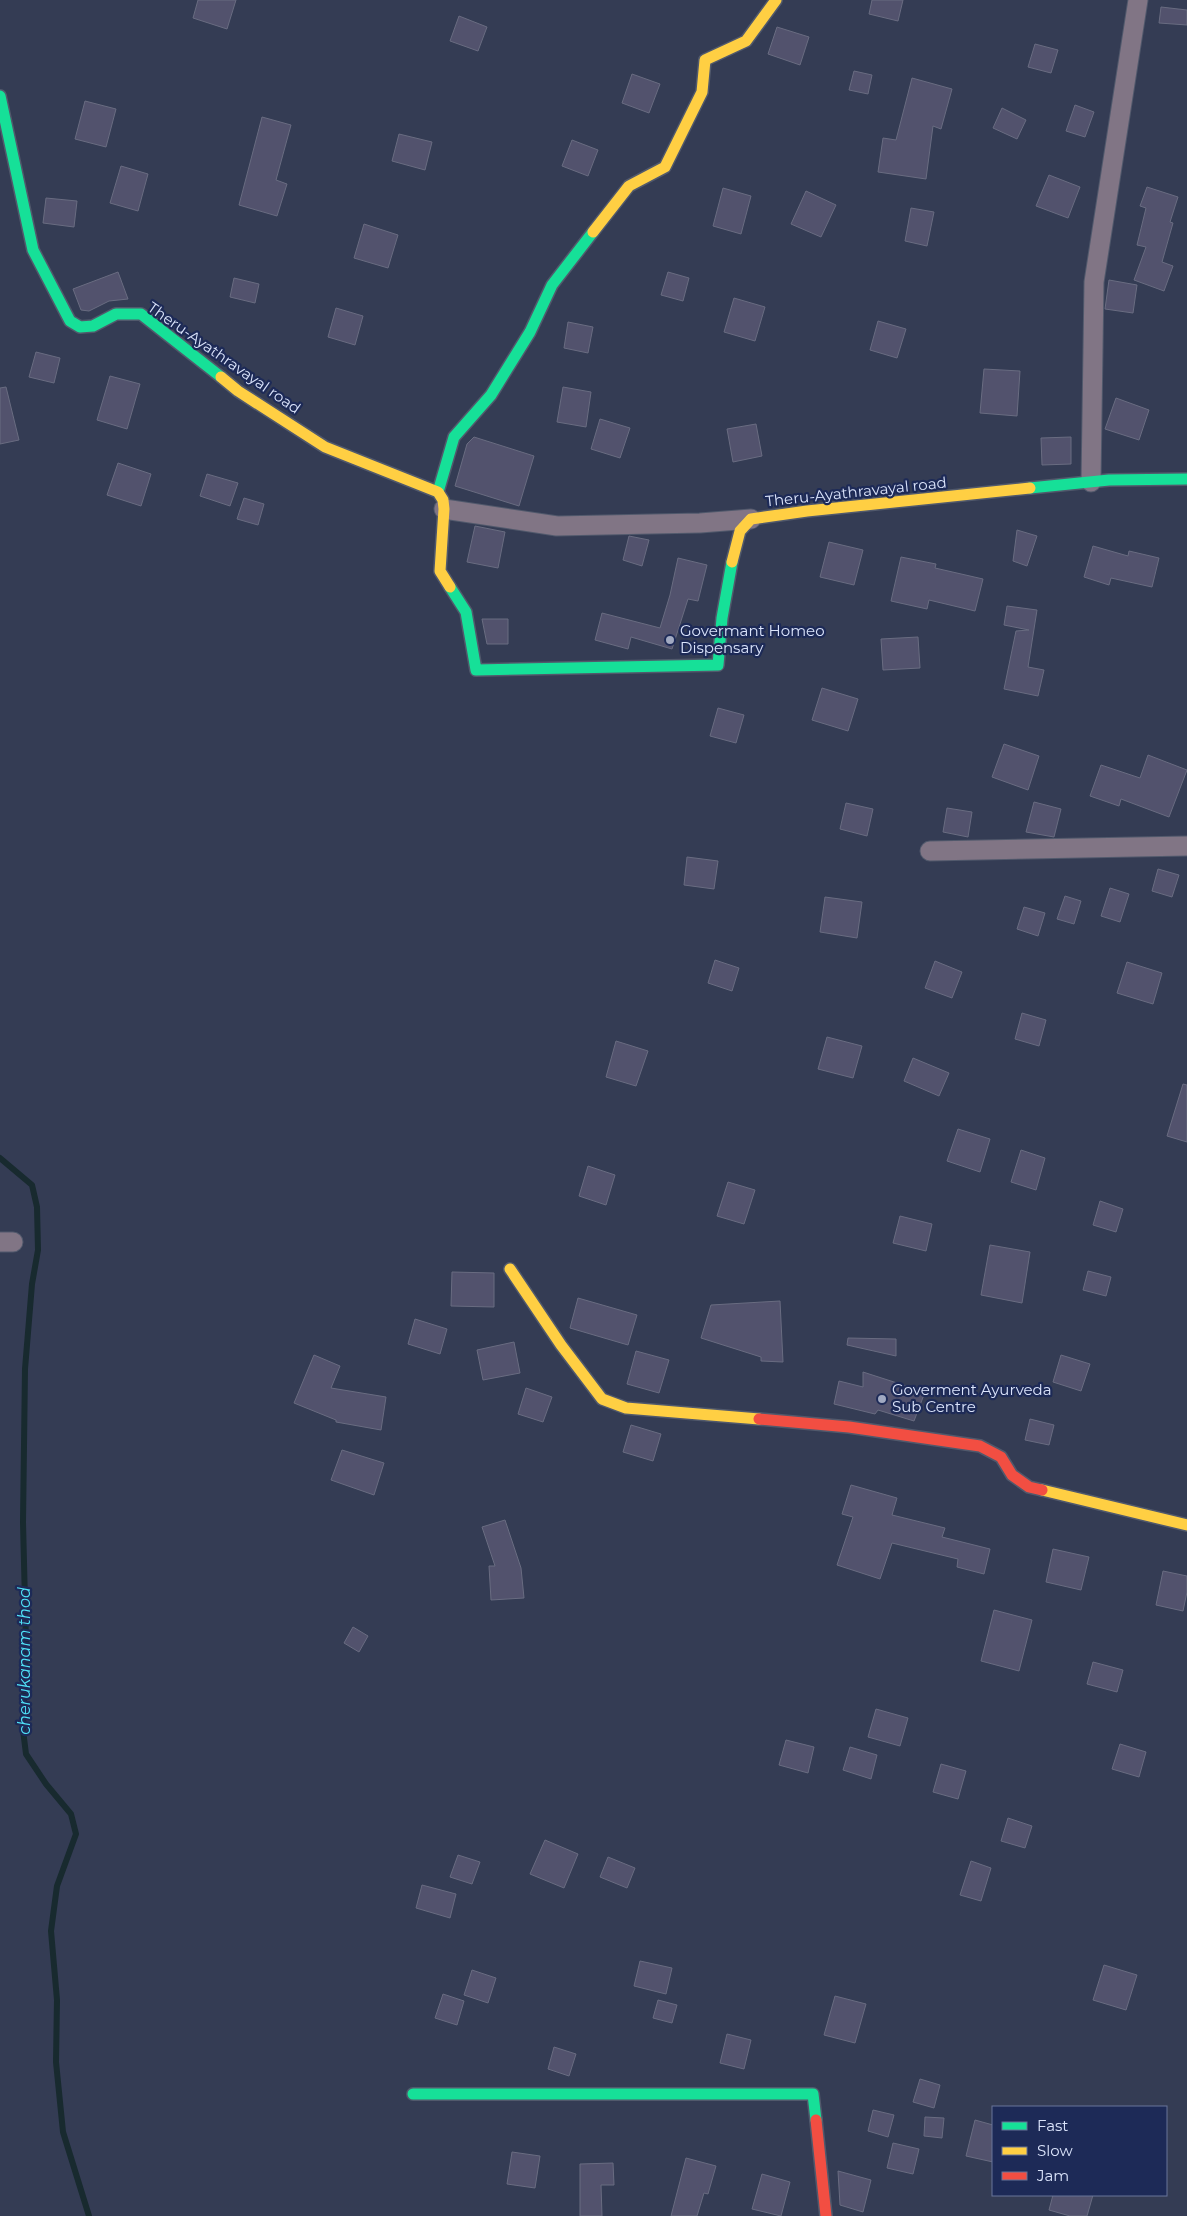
<svg xmlns="http://www.w3.org/2000/svg" width="1187" height="2216" font-family="Montserrat,sans-serif">
<style>
.lines{fill:none;stroke-linecap:round;stroke-linejoin:round}
.stream{stroke:#182a2f;stroke-width:6}
.building{fill:#52526d;stroke:#696c81}
.street-casing{stroke:#51596c;stroke-width:21}
.fast-casing{stroke:#51596c;stroke-width:14}
.slow-casing{stroke:#51596c;stroke-width:14}
.jam-casing{stroke:#51596c;stroke-width:14}
.street{stroke:#817585;stroke-width:19}
.fast{stroke:#16e098;stroke-width:11}
.slow{stroke:#ffcf43;stroke-width:11}
.jam{stroke:#f24e42;stroke-width:11}
.poi-dot{fill:#a1a9c1;stroke:#1d2a57;stroke-width:2}
.labels{text-anchor:middle;stroke-width:4.5;stroke-linejoin:round;paint-order:stroke}
.street-label{font-size:15px;fill:#dbe4fb;stroke:#1d2a57}
.poi-label{font-size:15px;fill:#dbe4fb;stroke:#1d2a57;text-anchor:start}
.water-label{font-size:16px;font-style:italic;fill:#50e3f8;stroke:#1d2a57}
</style>
<rect width="100%" height="100%" fill="#343c54"/>
<g class="lines">
<path class="stream" d="M0,1158L32,1185L37,1207L38,1250L32,1284L25,1369L23,1522L26,1643L23,1730L26,1754L46,1784L71,1814L76,1834L57,1886L51,1931L57,2000L56,2062L63,2132L89,2216"/>
</g>
<path class="building" d="M198,0H236L227,29L193,18Z
M872,0H903L898,21L869,14Z
M1161,7L1187,10V25L1159,23Z
M459,16L487,27L478,51L450,41Z
M777,27L809,37L800,65L768,54Z
M1035,44L1058,50L1051,73L1028,67Z
M854,71L872,75L868,94L849,90Z
M632,74L660,84L649,113L622,103Z
M912,78L952,89L941,129L933,126L926,179L878,172L883,138L896,140Z
M85,101L116,109L106,147L75,139Z
M1075,105L1094,112L1085,137L1066,131Z
M1002,108L1026,120L1017,139L993,128Z
M262,117L291,125L276,180L287,184L277,216L239,205Z
M399,134L432,142L425,170L392,161Z
M572,140L598,150L588,176L562,166Z
M121,166L148,174L138,211L110,203Z
M1049,175L1080,187L1068,218L1036,206Z
M1147,187L1178,197L1170,222L1173,223L1162,262L1173,266L1164,291L1134,280L1146,247L1137,245L1146,208L1140,206Z
M723,188L751,196L741,234L713,226Z
M806,191L836,205L821,237L791,224Z
M46,198L77,201L74,227L43,223Z
M911,208L934,212L927,246L905,241Z
M364,224L398,235L388,268L354,258Z
M118,272L128,299L109,301L89,311L81,310L73,289Z
M668,272L689,278L683,301L661,295Z
M234,278L259,284L255,303L230,297Z
M1109,280L1137,285L1133,313L1105,309Z
M734,298L765,307L755,341L724,332Z
M336,308L363,316L355,345L328,337Z
M878,321L906,329L897,358L870,350Z
M568,322L593,327L588,353L564,348Z
M36,352L60,358L54,383L29,377Z
M984,369L1020,371L1017,416L980,413Z
M110,376L140,384L127,429L97,420Z
M6,387L19,440L0,444V388Z
M563,387L591,392L586,427L557,422Z
M1116,398L1149,410L1139,440L1105,429Z
M600,419L630,428L620,458L591,449Z
M756,424L762,456L733,462L727,429Z
M474,437L534,456L519,506L455,486L467,444Z
M1071,437V464L1042,465L1041,438Z
M118,463L151,474L141,506L107,495Z
M207,474L238,483L230,506L200,496Z
M244,498L264,504L258,525L237,519Z
M475,526L505,532L498,568L467,562Z
M1017,530L1037,536L1027,566L1013,561Z
M629,536L649,540L642,566L623,560Z
M829,542L863,550L854,585L820,577Z
M1093,546L1128,556L1129,551L1159,558L1152,587L1111,578L1109,585L1084,577Z
M901,557L936,564L935,568L983,579L975,611L929,600L927,609L891,601Z
M678,558L707,565L698,601L688,599L672,649L631,637L628,649L595,640L602,613L660,628L670,595Z
M1007,606L1037,610L1028,667L1044,670L1038,696L1004,689L1016,631L1029,630L1004,625Z
M482,619H508V644H487Z
M918,637L920,668L883,670L881,639Z
M822,688L858,699L848,731L812,720Z
M718,708L744,715L736,743L710,736Z
M1004,744L1039,756L1028,790L992,777Z
M1148,755L1187,770L1169,817L1121,799L1119,806L1090,796L1101,765L1140,778Z
M1034,802L1061,809L1054,837L1026,832Z
M846,803L873,809L867,836L840,829Z
M947,808L972,812L968,837L943,832Z
M687,857L718,861L714,889L684,885Z
M1158,869L1179,875L1172,897L1152,891Z
M1110,888L1129,894L1120,922L1101,916Z
M1065,896L1081,901L1074,924L1057,919Z
M825,897L862,902L857,938L820,932Z
M1024,907L1045,913L1038,936L1017,929Z
M715,960L739,968L732,991L708,983Z
M935,961L962,972L952,998L925,988Z
M1127,962L1162,973L1153,1004L1117,993Z
M1022,1013L1046,1020L1039,1046L1015,1039Z
M827,1037L862,1046L853,1078L818,1069Z
M616,1041L648,1051L636,1086L606,1077Z
M913,1058L949,1073L939,1096L904,1081Z
M1183,1084L1187,1085V1142L1167,1136Z
M958,1129L990,1139L980,1172L947,1161Z
M1021,1150L1045,1158L1036,1190L1011,1182Z
M588,1166L615,1175L606,1205L579,1196Z
M728,1182L755,1190L744,1224L717,1216Z
M1100,1201L1123,1209L1116,1232L1093,1225Z
M900,1216L932,1224L926,1251L893,1243Z
M990,1245L1030,1252L1022,1303L981,1295Z
M1088,1271L1111,1277L1106,1296L1083,1290Z
M452,1272L494,1273V1307L451,1306Z
M578,1298L637,1315L628,1345L570,1328Z
M780,1301L783,1362L761,1361V1357L701,1338L711,1305Z
M415,1319L447,1329L440,1354L408,1344Z
M848,1338L896,1339V1356L847,1345Z
M514,1342L520,1373L483,1380L477,1350Z
M636,1351L669,1360L659,1393L627,1384Z
M314,1355L340,1366L331,1388L386,1397L381,1430L336,1422V1420L294,1403Z
M1061,1355L1090,1364L1081,1391L1053,1382Z
M863,1372L925,1392L914,1421L878,1410L875,1414L834,1404L839,1381L863,1387Z
M526,1388L552,1397L543,1422L518,1414Z
M1030,1419L1054,1425L1049,1445L1025,1440Z
M631,1425L661,1434L653,1461L623,1452Z
M342,1450L384,1463L374,1495L331,1480Z
M851,1485L897,1498L892,1515L945,1528L942,1537L990,1549L984,1574L957,1567L958,1559L892,1543L880,1579L837,1565L853,1517L842,1514Z
M505,1520L521,1568L524,1598L491,1600L489,1566H495L482,1527Z
M1053,1549L1089,1557L1081,1590L1046,1582Z
M1163,1571L1187,1576V1592L1183,1611L1156,1605Z
M994,1610L1032,1620L1019,1671L981,1661Z
M353,1627L368,1636L359,1652L344,1643Z
M1093,1662L1123,1670L1117,1692L1087,1684Z
M876,1709L908,1718L900,1746L868,1737Z
M786,1740L814,1747L808,1773L779,1765Z
M1120,1744L1146,1752L1139,1777L1112,1769Z
M850,1747L877,1755L871,1779L843,1770Z
M941,1764L966,1771L958,1799L933,1792Z
M1008,1818L1032,1826L1025,1848L1001,1841Z
M545,1840L578,1854L564,1888L530,1874Z
M458,1855L480,1862L472,1884L450,1877Z
M608,1857L635,1868L627,1888L600,1877Z
M971,1861L991,1868L981,1901L960,1895Z
M422,1885L456,1894L450,1918L416,1908Z
M640,1961L672,1968L666,1994L634,1986Z
M1104,1965L1137,1975L1126,2010L1093,2000Z
M472,1970L496,1978L488,2003L464,1995Z
M443,1994L464,2001L457,2025L435,2018Z
M835,1996L866,2004L855,2043L824,2035Z
M658,2000L677,2005L672,2023L653,2018Z
M727,2034L751,2040L744,2069L720,2063Z
M554,2047L576,2054L569,2076L548,2069Z
M920,2079L940,2085L934,2108L913,2102Z
M873,2110L894,2115L888,2137L868,2131Z
M925,2117L944,2118L942,2138L924,2136Z
M975,2120L993,2125V2162L966,2156Z
M893,2143L919,2149L913,2174L887,2168Z
M512,2152L540,2156L535,2188L507,2184Z
M686,2158L716,2166L708,2194L704,2193L697,2216H671Z
M613,2163L614,2185H601L602,2216H580V2164Z
M838,2171L871,2180L863,2212L840,2205Z
M762,2174L790,2182L781,2216L752,2209Z
M1053,2195H1093L1087,2216H1070L1049,2210Z"/>
<g class="lines">
<defs>
<path id="street" d="M1091,482L1094,282L1138,0
M444,509L557,526L700,523L751,519
M930,851L1187,846
M0,1242H13"/>
<path id="fast" d="M0,96L33,250L70,321L80,327L93,326L116,314H141L221,377
M1030,488L1109,480L1187,479
M438,492L454,437L491,395L530,332L552,285L593,232
M450,587L466,612L476,670L718,665L722,618L732,562
M413,2094H813L816,2120"/>
<path id="slow" d="M593,232L629,186L665,167L702,92L705,60L746,41L776,0
M221,377L238,391L325,447L438,492L443,500L444,509L440,571L450,587
M732,562L740,531L751,519L807,511L1030,488
M510,1269L561,1345L602,1399L626,1408L759,1419
M1042,1490L1187,1525"/>
<path id="jam" d="M759,1419L849,1427L980,1446L1001,1457L1012,1475L1029,1487L1042,1490
M816,2120L826,2216"/>
</defs>
<use href="#street" class="street-casing"/>
<use href="#fast" class="fast-casing"/>
<use href="#slow" class="slow-casing"/>
<use href="#jam" class="jam-casing"/>
<use href="#street" class="street"/>
<use href="#fast" class="fast"/>
<use href="#slow" class="slow"/>
<use href="#jam" class="jam"/>
</g>
<g class="poi-dot">
<circle cx="670" cy="640" r="5"/>
<circle cx="882" cy="1399" r="5"/>
</g>
<g class="labels">
<g class="street-label">
<text transform="translate(224 358) rotate(35)" y="5">Theru-Ayathravayal road</text>
<text transform="translate(856 492) rotate(-6)" y="5">Theru-Ayathravayal road</text>
</g>
<g class="poi-label">
<text x="680" y="636">Govermant Homeo<tspan x="680" dy="17">Dispensary</tspan></text>
<text x="892" y="1395">Goverment Ayurveda<tspan x="892" dy="17">Sub Centre</tspan></text>
</g>
<g class="water-label">
<text transform="translate(24 1661) rotate(-90)" y="6">cherukanam thod</text>
</g>
</g>
<rect x="992" y="2106" width="175" height="90" fill="#1d2a57" stroke="#697499"/>
<rect x="1002" y="2122" width="25" height="8" fill="#16e098" stroke="#697499"/>
<text x="1037" y="2131" font-size="15" fill="#dbe4fb">Fast</text>
<rect x="1002" y="2147" width="25" height="8" fill="#ffcf43" stroke="#697499"/>
<text x="1037" y="2156" font-size="15" fill="#dbe4fb">Slow</text>
<rect x="1002" y="2172" width="25" height="8" fill="#f24e42" stroke="#697499"/>
<text x="1037" y="2181" font-size="15" fill="#dbe4fb">Jam</text>
</svg>
